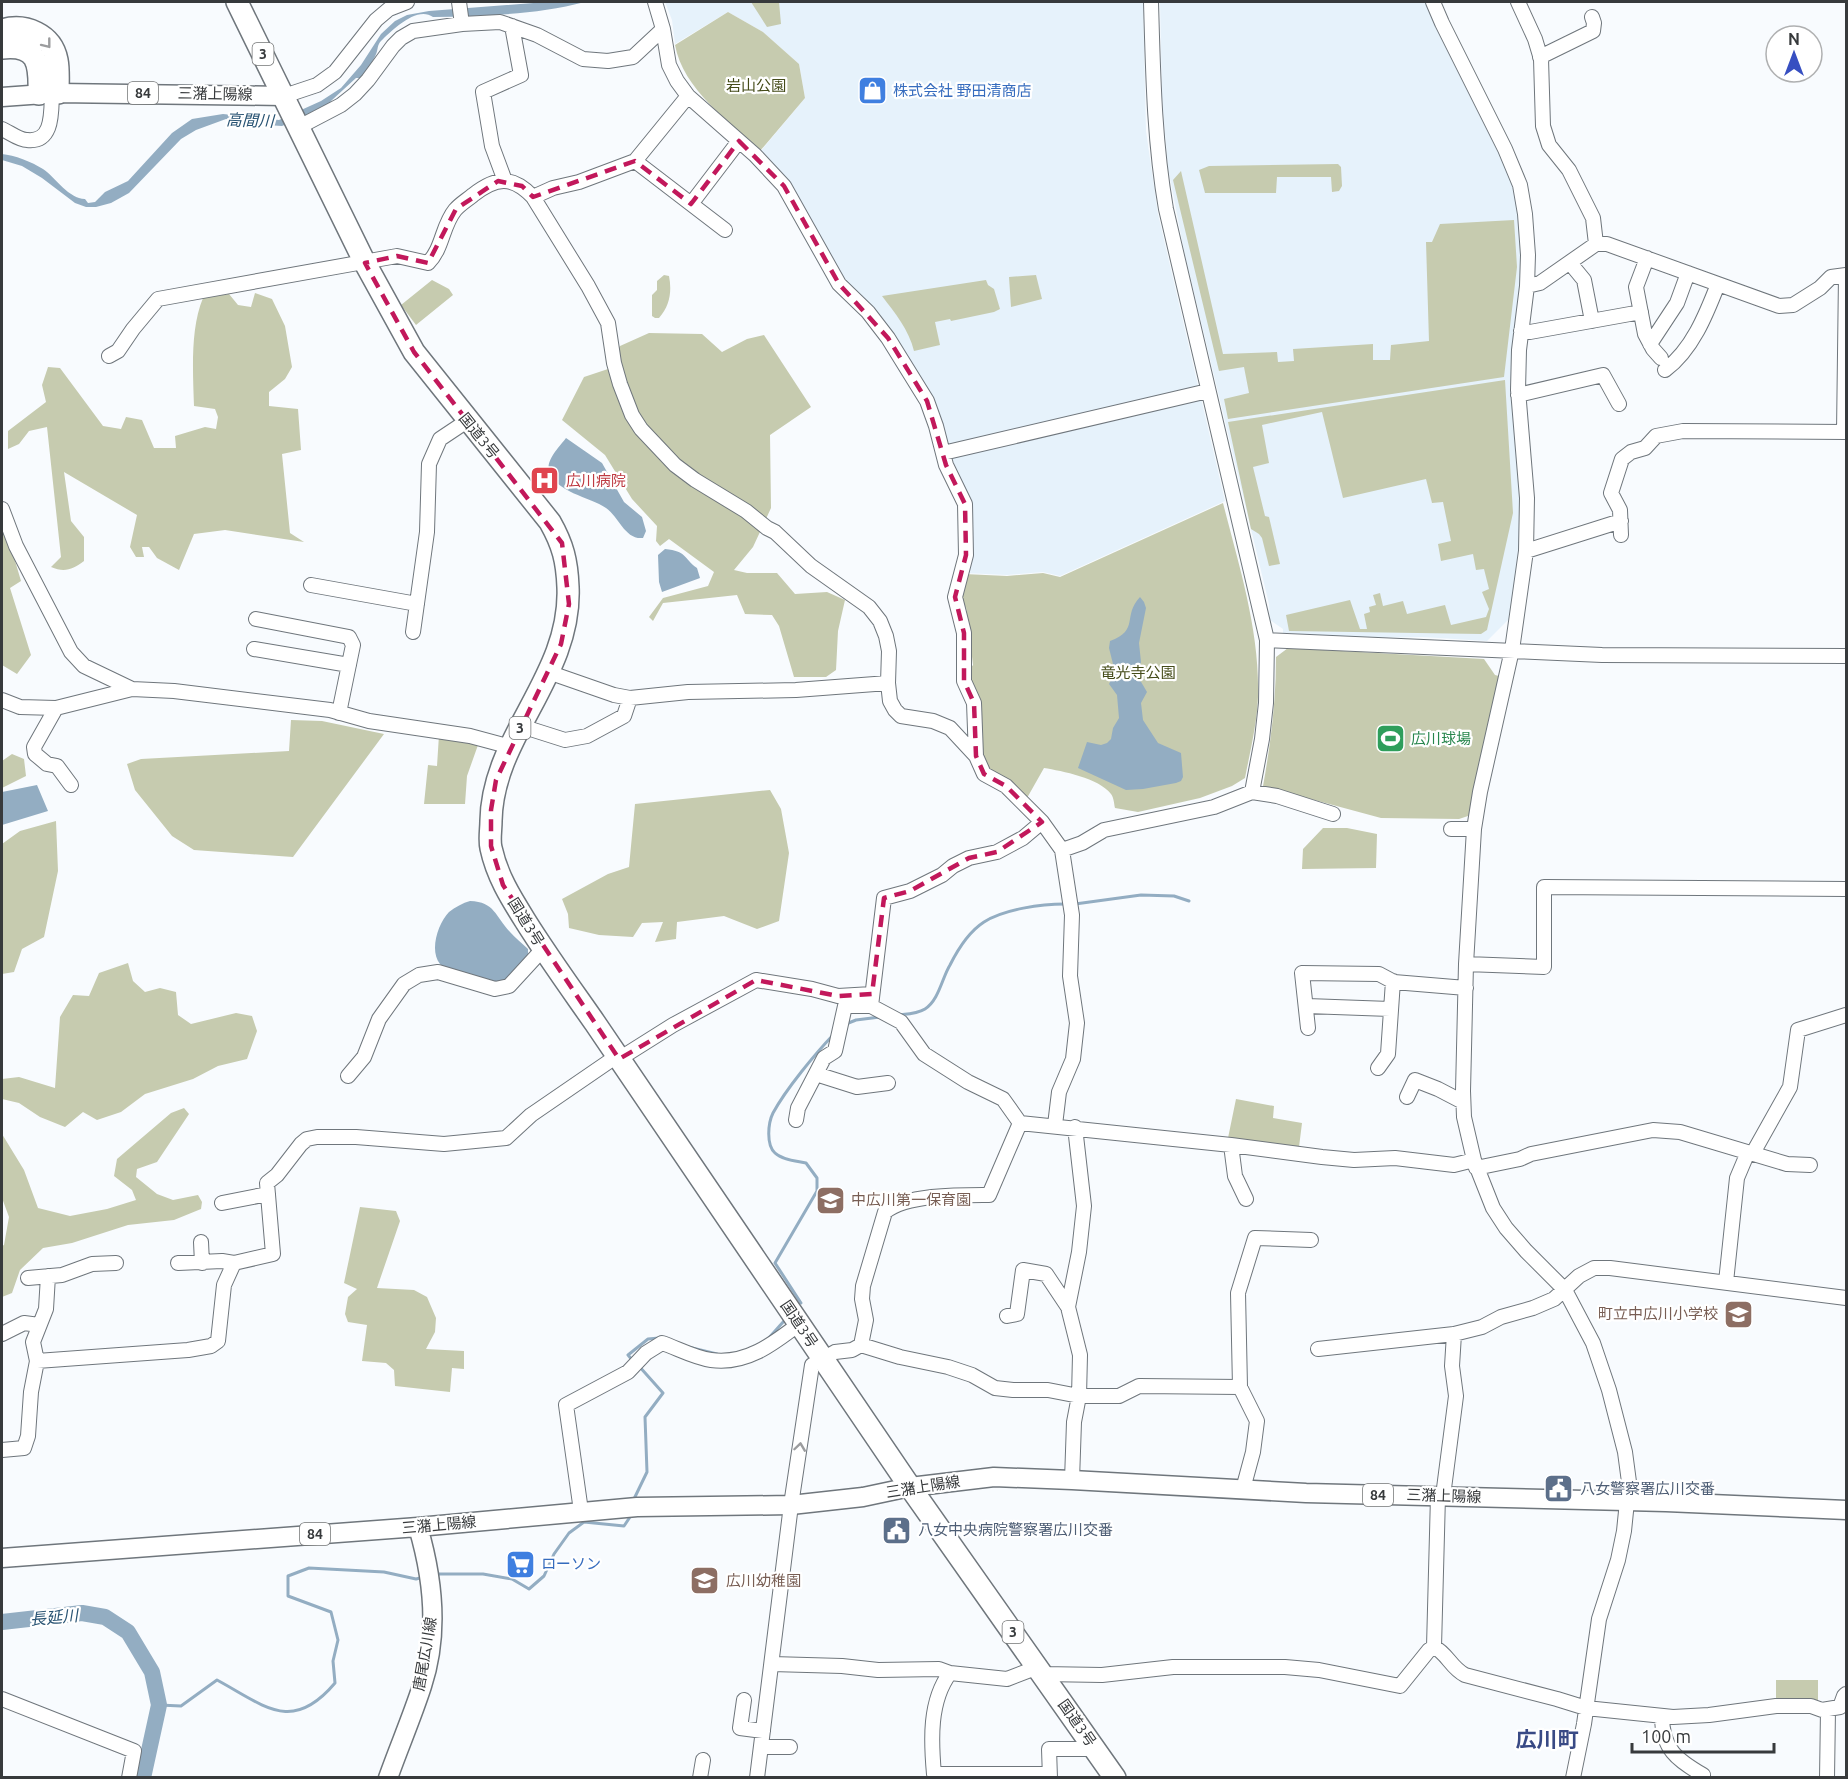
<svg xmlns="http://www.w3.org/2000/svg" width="1848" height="1779" font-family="Ubuntu,'Noto Sans JP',sans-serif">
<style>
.built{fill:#e6f2fb}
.green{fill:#c6cbaf}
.water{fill:#93adc2}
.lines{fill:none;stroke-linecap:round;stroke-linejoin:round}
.stream{stroke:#93adc2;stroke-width:3}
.river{stroke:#93adc2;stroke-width:16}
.minor-casing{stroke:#6f767c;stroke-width:16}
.major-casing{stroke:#6f767c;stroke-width:21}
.highway-casing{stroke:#6f767c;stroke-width:24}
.minor{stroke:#fff;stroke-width:14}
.major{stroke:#fff;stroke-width:18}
.highway{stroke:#fff;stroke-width:21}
.oneway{stroke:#9b9c9e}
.marked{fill:none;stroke:#c2185b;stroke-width:4.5;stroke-dasharray:12 8;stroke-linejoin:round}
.labels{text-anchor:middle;stroke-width:4.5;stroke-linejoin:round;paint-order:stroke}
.shield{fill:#fff;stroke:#737576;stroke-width:1.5}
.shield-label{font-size:14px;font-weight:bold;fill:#373a3c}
.park-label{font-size:15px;fill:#454c1a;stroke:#fff}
.shop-label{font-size:15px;fill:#366cbe;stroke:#fff;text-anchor:start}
.street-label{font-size:15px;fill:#373a3c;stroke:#fff}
.health-label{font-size:15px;fill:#be3a42;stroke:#fff;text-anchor:start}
.leisure-label{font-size:15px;fill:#27864d;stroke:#fff;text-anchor:start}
.education-label{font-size:15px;fill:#785e54;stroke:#fff;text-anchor:start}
.service-label{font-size:15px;fill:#4e5e75;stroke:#fff;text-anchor:start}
.water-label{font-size:16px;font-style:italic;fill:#285373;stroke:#fff}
.district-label{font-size:21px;font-weight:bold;fill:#394a85;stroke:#fff}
</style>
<rect width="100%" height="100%" fill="#f8fbfe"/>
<path class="built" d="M665,2H1143L1146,131L1158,214L1225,501L1060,576L1043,572L1007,575L965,573L969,557L953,464L945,442L942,426L842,279L759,153L805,98L799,64L763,32L728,12L675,44L672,20Z
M1160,2H1426L1498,145L1510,174L1522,232L1520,541L1509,619L1487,641L1422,637L1358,638L1283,633V629L1270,620L1269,604L1184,251L1168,168L1162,98Z"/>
<path class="green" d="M751,2H779L781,24L767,27Z
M728,12L763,32L799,64L805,98L760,151C729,121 683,89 675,45Z
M1338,164L1341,167L1342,186L1339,191L1332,192L1331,177H1277L1276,193H1205L1199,170L1209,166Z
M1181,171L1223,354L1277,352L1278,362L1294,361L1293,349L1373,344V360H1390L1391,345L1429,341L1426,242H1432L1440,224L1514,220L1517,267L1504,377L1228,419L1224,399L1249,393L1244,367L1219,371L1173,180Z
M664,275L669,276C672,291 670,306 659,318H655L652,316V295L657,290V281Z
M1036,275L1042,299L1011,307L1009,277Z
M432,280L449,289L453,295L416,325L401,305Z
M986,280L988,285L994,289L1000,309L994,312L951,321L950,319L935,322L940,345L914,351C909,330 895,313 882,296Z
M255,293L272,299L285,326L292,367L285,379L269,392V406L298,409L301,450L282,454L290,533L304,542L225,530L194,534L179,570L157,558L149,547H142L144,557H136L130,547L137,515L64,472L71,521L84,537V561C73,569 65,573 51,567L61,557L47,427L29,431L19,444L8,449V431L46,402L42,385L48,367L60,368L103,426L121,429L126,417L142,420L154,448H176L175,436L205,427L216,429L218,417L215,409L194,406C193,373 190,329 203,298L229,294L238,305L251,307Z
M649,333L702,334L722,352L747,339L764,335L811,407L770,435L771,508L753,547L734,570L747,573H777L795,594L827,592L845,600L838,631L836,670L826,677H794L779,626L772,615L745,614L737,595L663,603L653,621L649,617L663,598L708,586L714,572L669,539L660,546L656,541L657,526L632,499L605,455L562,420L584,377L608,369L620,346Z
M1505,380L1513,513L1487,630L1481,634L1289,631L1286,615L1350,600L1360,629H1367L1364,614L1370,612L1369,607L1376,605L1373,595L1380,593L1383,606L1403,601L1407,614L1445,605L1451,625L1486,617L1489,609L1482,592L1489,589L1484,569L1476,570L1473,554L1441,561L1438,544L1451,541L1443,502L1432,503L1426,479L1343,498L1322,412L1262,425L1269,463L1253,467L1265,516L1269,517L1280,564L1269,566L1262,538L1259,534L1251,529L1228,422Z
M1223,503C1239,566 1260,631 1258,697C1257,724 1250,752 1245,778L1232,786L1200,798L1138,812L1115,808C1114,804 1114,798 1111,794C1099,778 1062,771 1044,768L1027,798L990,772L982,756L980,706L968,671L973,665L966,607L961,606V585L964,574L1007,576L1043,573L1060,577Z
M5,527L21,581L10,588L31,655L17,674L2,665V531Z
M1288,648L1484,659L1495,675L1499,676L1472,809L1468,816L1459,819L1381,818L1263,786C1271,742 1276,701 1276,657Z
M291,720L322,721L384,734L293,857L194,850L172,836L135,790L127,764L141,759L289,751Z
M439,735L466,739L478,745L467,776L465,804H424L428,765L437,766Z
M12,754L24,759L26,776L2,788V761Z
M770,790L781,809L789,853L779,921L757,929L724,916L677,922L676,939L655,942L663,922L642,923L633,937L599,935L569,928L568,914L562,899L608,874L629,867L635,804Z
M56,821L58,871L44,937L22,949L14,972L2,974V844L20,831Z
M1323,828H1347L1377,834L1376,868L1302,869L1303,849Z
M128,963L133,981L145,992L160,988L176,992L178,1015L191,1024L236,1013L252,1016L257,1031L247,1059L218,1066L193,1079L145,1094L121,1112L97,1120L83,1112L65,1127L40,1117L19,1103L2,1099V1079L19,1077L55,1088L60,1017L73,995L89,996L99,973Z
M1236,1099L1274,1106L1273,1118L1302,1123L1299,1147L1228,1138Z
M184,1108L189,1114L157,1162L137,1169L136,1177L157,1194L173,1200L198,1195L202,1202L201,1209L174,1220L128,1225L72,1243L43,1248L20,1270L12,1293L2,1297V1246L4,1245L9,1217L2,1198V1134L24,1170L38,1208L70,1216L107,1209L136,1200L132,1190L114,1176L117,1159L171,1113Z
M360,1207L396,1211L400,1221L377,1288L414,1290L427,1297L436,1318L435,1332L426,1349L464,1351V1369L452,1368L450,1392L395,1386L394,1370L386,1363L362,1361L367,1325L348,1322L345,1314L348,1297L357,1289L344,1283Z
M1776,1680H1818V1702L1776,1701Z"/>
<path class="water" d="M546,2H585C535,15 484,16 433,17C417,5 391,31 381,41C377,45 378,50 376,54C375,58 364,75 362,78H356L331,101L329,106L282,126L251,124L226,119L196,130L181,139L129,193L111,203L96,207H86L75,203L42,178L22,166L2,160V154C14,155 32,162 43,169C56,178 69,199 85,199L88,203L95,202L105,192L128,181L172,133L192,119L223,114L279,120L321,101L341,88L361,65L381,34L395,21L407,15L429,11Z
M566,438L602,463L624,502L642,517L646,531L643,538C625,540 619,517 606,508C590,497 554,492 549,470C546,460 560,446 566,438Z
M665,549C687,551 683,558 697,568L700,578L662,592L659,582L658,555Z
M1140,597L1144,602L1146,608L1139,643L1141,662L1137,675L1147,692L1141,703L1143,720L1158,743L1181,753L1183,777L1181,781L1176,783L1143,789L1126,790L1078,768L1087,742L1101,745L1107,743L1111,739L1113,728L1119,718L1117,695L1109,684L1115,672L1109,648L1110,641C1140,630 1122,616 1140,597Z
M37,785L48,811L2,825V792Z
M470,901C495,902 495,916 510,932C515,938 522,943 528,949V957L505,983L498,984C483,980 451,975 440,964C429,951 438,923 449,912C455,907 463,903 470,901Z"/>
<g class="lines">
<path class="stream" d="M1075,904L1141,895L1174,896L1189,901
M898,1015C908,1014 917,1014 925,1009C939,1000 942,978 950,965C958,949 970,931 984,922C1004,909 1042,904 1065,904
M846,1024L856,1020L880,1017
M801,1303L775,1263L817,1191V1178L806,1163C797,1161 782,1160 775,1153C766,1145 768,1123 773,1113C786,1089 815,1054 834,1034
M767,1340L784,1321
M688,1347L717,1354
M633,1361L628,1355L648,1339L659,1338
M633,1501L647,1472L645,1417L663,1393L638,1365
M436,1574H483L512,1579L529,1589L544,1576L554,1554L569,1533L584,1522L624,1526L632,1514
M159,1705L181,1706L217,1680C265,1706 292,1734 335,1683L333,1661L338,1640L331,1612L288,1596V1576L309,1568L384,1572L416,1579L424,1577"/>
<path class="river" d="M2,1622L82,1613L105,1617L128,1632L152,1672L159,1705L143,1778"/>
<defs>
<path id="minor" d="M459,2L462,24
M655,2L663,29L669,65L677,81L688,96L755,155L784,186L839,284L868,312L888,338L927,401L936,426L946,465L965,504L966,555L955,597L964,633V681L974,703L976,756
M1151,2C1153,71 1154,140 1166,209L1267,640L1266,703L1262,739L1252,792
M1433,2L1442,23L1505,149L1520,185L1525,214L1528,255L1527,286L1519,350L1518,390L1527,498L1526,551L1512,650L1480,792L1474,829L1466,964L1463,1091L1464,1117L1474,1160L1493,1208L1506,1228L1526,1251L1565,1290L1593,1343L1609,1390L1625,1452L1629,1482L1624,1531L1618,1560L1599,1619L1584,1724L1573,1778
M1518,2L1535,39L1541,59L1543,126L1549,145L1569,170L1593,218L1596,244
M1540,57L1593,31L1594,23L1592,17
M284,96L317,85L335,72L376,20L389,9L407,2
M299,127L341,105L355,94L368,80L393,46L401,38L413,31L462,24L500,22L537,35L583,59L608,61L633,57L663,29
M2,129C9,132 19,140 27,140C54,143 51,111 52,93
M635,161L725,230
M505,181L492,146L483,92L521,75L512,26
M533,197L553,188L579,182L635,161L688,96
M691,204L739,141
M1647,258L1636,287L1645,334L1653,349L1661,358
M1570,263L1584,280L1592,321
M1527,286L1540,283L1596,244H1607L1779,306L1793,305L1820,288L1831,277L1846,275
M1521,331L1530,332L1641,312
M1650,344L1677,303L1688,273
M109,356L118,351L133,329L158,299L397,256L428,263C443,248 442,226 455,210C460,204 467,200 473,195C496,177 512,175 533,197L588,286L608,323L614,363L620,384L632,415L641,429L675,465L695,480L746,511L767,528L775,532L811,566L869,607L880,621L886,636L889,651L888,683L890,701L895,710L901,716L933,721L950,728L976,756L984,774L1006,786L1042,822L1062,850L1072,915L1070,976L1077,1023L1073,1059L1059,1092L1055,1125
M1665,370C1692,350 1706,315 1718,284
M1518,395L1603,375L1619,404
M1844,432L1846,275
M943,453L1208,391
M2,509L16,546L71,652L84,666L132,689L174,691L330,710L369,721L470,736L511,747
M1621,535L1620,510L1611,493L1622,459L1631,452L1645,448L1656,436L1683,431L1846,432
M1526,551L1621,521
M311,585L417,604
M256,619L349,637L353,645L339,713
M413,632L427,532L429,464L440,439L467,421
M1267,640L1602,655L1846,656
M254,649L349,665
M548,672L614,695L630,698L688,692L796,690L888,683
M2,700L20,707L56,708L132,689
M56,708L34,747L35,754L47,764L57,766L71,785
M521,726L565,740L587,736L624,716L630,698
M1451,829H1474
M1062,850L1082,843L1104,830L1214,807L1252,792L1277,796L1333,814
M1466,964L1544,967V887L1846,889
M871,1006L884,898L910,891L942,875L953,866L969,858L997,852L1023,838L1042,822
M1307,1006L1390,1009
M1308,1028L1302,973L1379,974L1394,982L1466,988
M619,1059L673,1025L756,980L812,989L838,996L872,994
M1378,1068L1388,1054L1393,981
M816,1074L857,1087L888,1083
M348,1076L364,1057L379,1019L404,984L419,975L438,972L495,989L509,986L543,949
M1407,1097L1415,1080L1438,1089L1463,1102
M796,1120L798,1108L824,1058L835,1051L845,1006H871L901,1022L924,1054L968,1082L1003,1099L1020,1123L1231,1145L1322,1157L1354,1160L1395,1158L1454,1165L1474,1160
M1231,1145L1235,1176L1246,1199
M1753,1153L1790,1087L1798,1030L1846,1015
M1476,1168L1520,1159L1531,1154L1653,1130L1680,1132L1787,1164L1810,1165
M222,1203L268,1194
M201,1242L202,1263
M178,1263L222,1261L234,1263
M28,1278L62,1275L92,1264L116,1263
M1726,1282L1737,1178L1748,1152
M1007,1316L1017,1314L1023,1270L1046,1274L1068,1307
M2,1334L24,1323L39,1325
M861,1345L900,1357L948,1367L972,1375L995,1388L1013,1390H1048L1079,1396H1119L1139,1386L1240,1387
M1318,1349L1454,1334L1482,1327L1501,1317L1533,1308L1554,1299L1579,1276L1594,1268H1610L1846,1298
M37,1361L188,1350L211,1346L218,1341L224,1285L234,1263L273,1254L267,1183L277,1175L301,1144L307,1139L317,1137H356L444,1144L506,1138L531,1115L617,1056
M2,1450L24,1448L28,1436L31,1392L37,1361L33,1342L46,1309L48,1276
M1072,1480L1074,1422L1079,1396L1080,1355L1068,1307L1079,1252L1084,1206L1075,1127
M1243,1489L1253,1452L1257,1421L1240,1387L1238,1293L1255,1238L1311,1240
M1443,1496L1456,1396L1452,1366L1454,1334
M581,1511L566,1405L628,1372L646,1353L662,1343C677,1348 695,1358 711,1360C746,1365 773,1344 799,1324
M1434,1647C1447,1653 1451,1668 1465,1675L1557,1699L1586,1708L1673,1717L1709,1715L1776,1706H1811L1822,1710L1840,1707L1844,1696L1846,1694
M772,1664L842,1666L878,1670L939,1669L950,1673L1007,1679L1038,1667
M950,1673C929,1701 931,1741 934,1774H1049
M1043,1674L1102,1675L1173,1667H1285L1319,1670L1400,1686L1429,1650L1434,1647L1438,1496
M2,1699L134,1751L129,1778
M744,1700L740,1728L763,1731
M1662,1716C1662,1749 1677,1760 1703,1775L1702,1778
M761,1747H790
M700,1778L703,1760
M757,1778L791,1505L812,1365L835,1352L852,1350L861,1345L866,1320L862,1299L863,1286L885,1212C906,1194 962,1195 989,1195L1020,1123
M1050,1778L1049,1749H1095
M1827,1778L1828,1710"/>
<path id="major" d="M2,97L58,93L284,96
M2,1558L418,1527L637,1507L791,1505L863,1497L910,1487L994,1477L1072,1480L1306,1493L1666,1502L1846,1510
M388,1778C399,1747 412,1717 422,1686C439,1635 433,1578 418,1527"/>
<path id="highway" d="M237,2L365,263L414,352L550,522C563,545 567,561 568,587C572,676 492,736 491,821C491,830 489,840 491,848C497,876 511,898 526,922C548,957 572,990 595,1023L910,1487L1115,1778
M2,30C25,23 52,34 57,60C59,70 58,82 58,93
M2,48C38,44 40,64 39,94"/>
</defs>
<use href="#minor" class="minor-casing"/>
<use href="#major" class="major-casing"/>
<use href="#highway" class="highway-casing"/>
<use href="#minor" class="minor"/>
<use href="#major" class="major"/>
<use href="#highway" class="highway"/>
</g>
<defs><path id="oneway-chevron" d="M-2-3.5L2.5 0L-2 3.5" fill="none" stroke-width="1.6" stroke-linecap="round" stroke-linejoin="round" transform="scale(1.5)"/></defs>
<g class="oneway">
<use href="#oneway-chevron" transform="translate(47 44) rotate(52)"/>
<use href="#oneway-chevron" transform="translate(800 1447) rotate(-82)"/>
</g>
<path class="marked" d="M739,141L784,186L839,284L888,338L927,401L946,465L965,504L966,555L955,597L964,633V681L974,703L976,756L984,774L1006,786L1042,822L997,852L969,858L910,891L884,898L872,994L838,996L756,980L619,1059L503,885L491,846V810L496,780L561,644L569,604L562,543L414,352L365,263L397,256L428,263L456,209L498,181L522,186L533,197L635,161L691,204Z"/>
<defs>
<symbol id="shop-square" viewBox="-11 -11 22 22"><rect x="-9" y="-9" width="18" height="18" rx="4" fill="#3f7fe0" stroke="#fff"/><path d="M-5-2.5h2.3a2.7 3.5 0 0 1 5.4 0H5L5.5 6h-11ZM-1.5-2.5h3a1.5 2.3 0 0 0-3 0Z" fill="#fff"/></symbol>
<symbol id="hospital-square" viewBox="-11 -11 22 22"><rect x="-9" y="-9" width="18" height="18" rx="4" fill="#e0444e" stroke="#fff"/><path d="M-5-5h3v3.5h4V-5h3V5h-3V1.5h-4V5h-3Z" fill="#fff"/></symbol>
<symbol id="stadium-square" viewBox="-11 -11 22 22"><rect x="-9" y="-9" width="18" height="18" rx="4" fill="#2e9e5b" stroke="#fff"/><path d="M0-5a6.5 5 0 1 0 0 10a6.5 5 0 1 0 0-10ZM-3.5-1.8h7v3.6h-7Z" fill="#fff"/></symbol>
<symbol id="school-square" viewBox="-11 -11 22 22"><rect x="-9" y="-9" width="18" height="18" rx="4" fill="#8d6e63" stroke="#fff"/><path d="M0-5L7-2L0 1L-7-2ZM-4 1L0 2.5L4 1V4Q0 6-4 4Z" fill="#fff"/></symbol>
<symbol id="civic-square" viewBox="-11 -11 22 22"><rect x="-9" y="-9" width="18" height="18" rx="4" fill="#5c6f8a" stroke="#fff"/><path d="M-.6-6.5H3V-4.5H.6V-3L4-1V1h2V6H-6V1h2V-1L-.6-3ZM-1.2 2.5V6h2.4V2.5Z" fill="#fff"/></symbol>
<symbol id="supermarket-square" viewBox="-11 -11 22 22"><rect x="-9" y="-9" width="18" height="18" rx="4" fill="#3f7fe0" stroke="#fff"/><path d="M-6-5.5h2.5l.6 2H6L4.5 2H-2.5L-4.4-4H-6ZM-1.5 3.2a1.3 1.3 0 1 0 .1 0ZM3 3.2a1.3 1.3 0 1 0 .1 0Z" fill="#fff"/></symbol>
</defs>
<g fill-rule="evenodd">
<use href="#shop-square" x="856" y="74" width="33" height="33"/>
<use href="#hospital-square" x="528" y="464" width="33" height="33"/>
<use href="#stadium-square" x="1374" y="722" width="33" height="33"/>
<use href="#school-square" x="814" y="1184" width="33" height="33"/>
<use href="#school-square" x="1722" y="1298" width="33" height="33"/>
<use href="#civic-square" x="1542" y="1472" width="33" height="33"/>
<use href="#civic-square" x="880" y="1514" width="33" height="33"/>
<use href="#supermarket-square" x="504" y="1548" width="33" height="33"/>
<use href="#school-square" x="688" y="1564" width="33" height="33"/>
</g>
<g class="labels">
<g class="shield">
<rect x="252.5" y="43" width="21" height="22" rx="4.5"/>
<rect x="128" y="82" width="30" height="22" rx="4.5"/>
<rect x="509.5" y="717" width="21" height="22" rx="4.5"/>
<rect x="1363" y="1484" width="30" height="22" rx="4.5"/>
<rect x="300" y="1523" width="30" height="22" rx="4.5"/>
<rect x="1002.5" y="1621" width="21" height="22" rx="4.5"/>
</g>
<g class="shield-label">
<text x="263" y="59">3</text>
<text x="143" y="98">84</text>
<text x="520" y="733">3</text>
<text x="1378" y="1500">84</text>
<text x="315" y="1539">84</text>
<text x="1013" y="1637">3</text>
</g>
<g class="park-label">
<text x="756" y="91">岩山公園</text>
<text x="1138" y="678">竜光寺公園</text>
</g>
<g class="shop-label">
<text x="893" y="96">株式会社 野田清商店</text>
<text x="541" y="1569">ローソン</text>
</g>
<g class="street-label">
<text transform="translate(215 94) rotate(1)" y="5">三潴上陽線</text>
<text transform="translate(479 436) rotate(51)" y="5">国道3号</text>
<text transform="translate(526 922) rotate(58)" y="5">国道3号</text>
<text transform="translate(799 1324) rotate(56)" y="5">国道3号</text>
<text transform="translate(923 1487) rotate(-9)" y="5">三潴上陽線</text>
<text transform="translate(1444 1496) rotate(2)" y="5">三潴上陽線</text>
<text transform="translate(439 1525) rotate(-5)" y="5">三潴上陽線</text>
<text transform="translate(425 1654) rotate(-80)" y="5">唐尾広川線</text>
<text transform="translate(1077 1723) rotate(55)" y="5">国道3号</text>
</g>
<g class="health-label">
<text x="566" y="486">広川病院</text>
</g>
<g class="leisure-label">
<text x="1411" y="744">広川球場</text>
</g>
<g class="education-label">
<text x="851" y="1205">中広川第一保育園</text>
<text x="1718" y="1319" text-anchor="end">町立中広川小学校</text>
<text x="726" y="1586">広川幼稚園</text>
</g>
<g class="service-label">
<text x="1580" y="1494">八女警察署広川交番</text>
<text x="918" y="1535">八女中央病院警察署広川交番</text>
</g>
<g class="water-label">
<text transform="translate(250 120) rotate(2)" y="6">高間川</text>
<text transform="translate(54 1617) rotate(-5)" y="6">長延川</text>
</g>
<g class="district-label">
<text x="1547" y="1747">広川町</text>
</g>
</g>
<rect width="1848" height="1779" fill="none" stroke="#373a3c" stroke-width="6"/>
<g transform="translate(1794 54)"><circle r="28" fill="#ffffff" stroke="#afb0b1" stroke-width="1.5"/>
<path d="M0-4.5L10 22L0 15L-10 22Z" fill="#374fc1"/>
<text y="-9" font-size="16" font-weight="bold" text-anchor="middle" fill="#373a3c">N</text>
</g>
<path d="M1632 1743v9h142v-9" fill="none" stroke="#373a3c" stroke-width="3"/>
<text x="1641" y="1743" font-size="18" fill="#373a3c" stroke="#ffffff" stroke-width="4.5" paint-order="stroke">100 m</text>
</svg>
